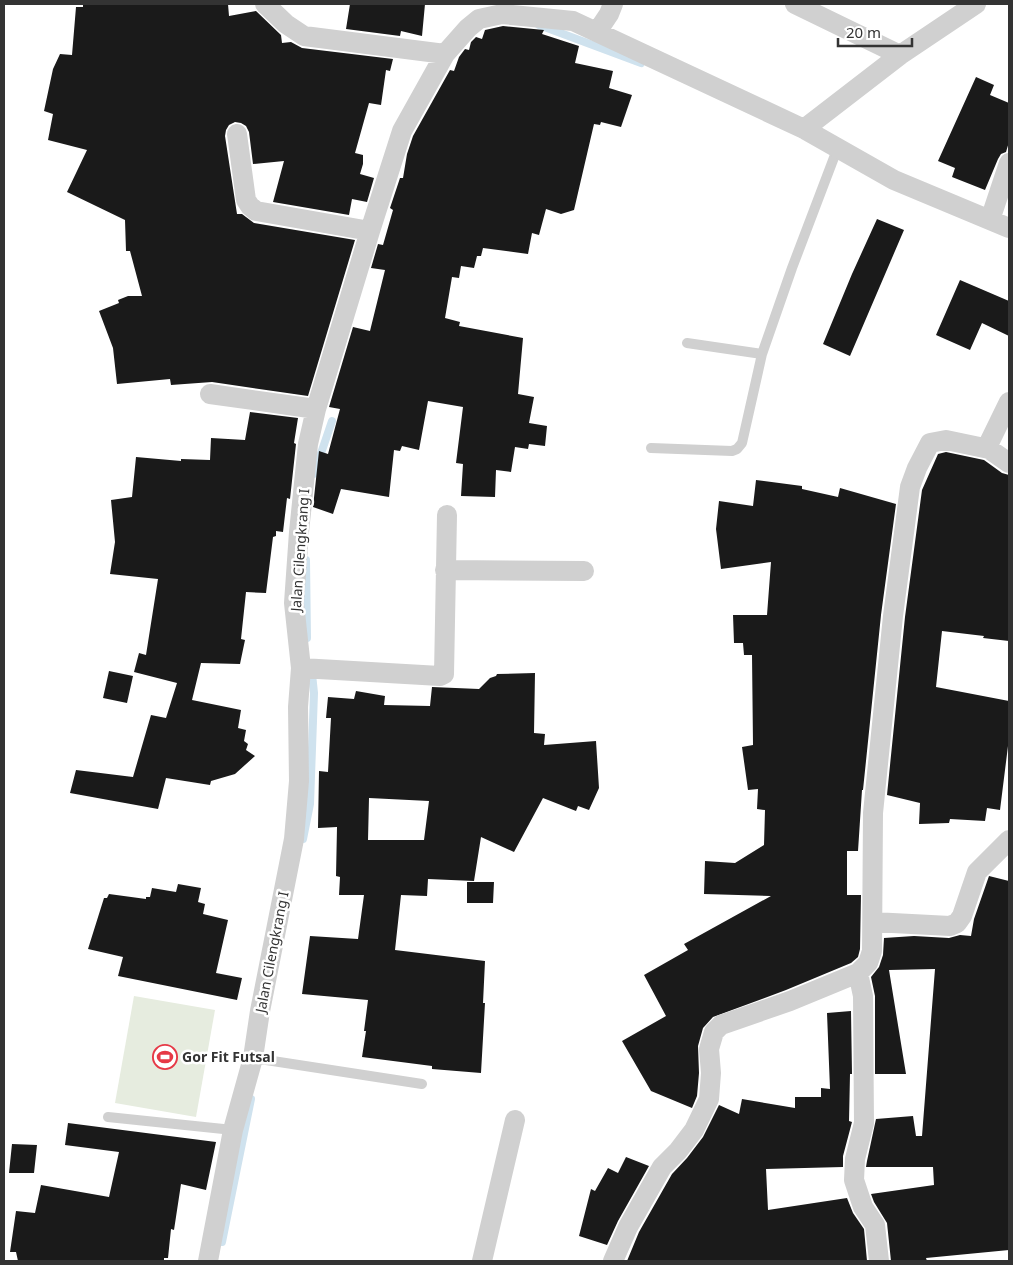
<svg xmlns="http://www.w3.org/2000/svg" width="1013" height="1265" font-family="'Noto Sans',sans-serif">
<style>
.green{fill:#e6ecdf}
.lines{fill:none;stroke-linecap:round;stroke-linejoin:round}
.stream{stroke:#cfe2ee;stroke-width:8}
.building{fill:#1a1a1a;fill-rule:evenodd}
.service{stroke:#d0d0d0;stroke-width:10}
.minor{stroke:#d0d0d0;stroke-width:20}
.labels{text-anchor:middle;stroke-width:5;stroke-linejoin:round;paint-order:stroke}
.street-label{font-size:14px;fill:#333;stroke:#fff}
.poi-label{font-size:14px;font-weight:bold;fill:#333;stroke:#fff;text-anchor:start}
</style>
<rect width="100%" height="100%" fill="#fff"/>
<path class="green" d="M134,996L215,1010L196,1117L115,1103Z"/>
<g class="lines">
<path class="stream" d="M539,25L641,63
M314,474L332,421
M306,560L307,638
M303,839L310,804L314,693L312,674
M222,1242L251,1099"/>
</g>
<path class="building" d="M83,4H228L229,16L256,11L281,35L282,43L291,42L302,48L393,59L390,71L386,70L381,105L369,103L355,153L363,155V164L360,174L374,178L367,202L352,199L349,215L273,202L284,161L253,164L249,132L246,126L241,123L235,122L229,125L226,130L225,136L237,214H242L254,223L355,240L308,396L212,382L171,385L170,379L117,384L113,348L99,311L119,303L118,300L128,296H142L130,251H126L125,220L67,192L87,150L48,140L53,114L44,111L53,69L60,54L72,55L76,7H83Z
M350,4H425L422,36L401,31L400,36L346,29Z
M503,26L544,30L542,34L579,46L575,63L613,71L609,88L632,95L621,127L601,122L600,125L594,124L574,210L561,214L546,209L539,235L532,233L528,254L483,248L481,256H477L474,268L461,266L459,278L452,277L445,318L460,322L459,326L523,338L518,394L534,397L529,423L547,426L545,446L529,444L528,449L515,447L511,472L496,470L495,497L461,496L463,464L456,463L463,407L428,401L419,450L402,446L400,451L394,450L389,497L341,489L333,514L313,507L319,451L328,454L340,409L329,407L353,327L370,331L385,270L371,268L378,244L383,245L393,210L390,208L400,178H403L407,154L413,136L450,70L454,71L459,57L465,49L469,50L471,42L476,37L482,39L485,30Z
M976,77L994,85L990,95L1009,103V142L1006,152L1001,154L998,159L985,190L952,177L955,168L938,161Z
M877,219L904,230L850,356L823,344L852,274Z
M960,280L1009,301V336L982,323L970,350L936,335Z
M250,412L298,418L294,443L296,444L290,499L287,498L283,532L276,531V536L273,537L266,593L246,592L241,639L245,640L240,664L201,663L192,700L241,710L238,728L246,730L244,741L248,744L246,750L255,756L235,774L211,781L210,785L166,778L158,809L70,793L76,770L133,777L151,715L166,718L177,683L134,672L139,653L146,655L158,579L110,574L115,542L111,500L132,497L136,457L181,461V459L210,460L211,438L245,440Z
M946,452L984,460L1002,473L1009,475V641L983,638L984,636L942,631L936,687L1009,701V738L1000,810L987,808L985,821L950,819L949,823L919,824L920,803L887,795L905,617L922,490L938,454Z
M756,480L802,486V489L838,497L840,488L896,504L881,615L863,790H862L858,851H847V895H861L860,949L858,957L851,963L786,990L713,1017L703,1028L698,1046L699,1073L697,1096L692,1108L651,1091L622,1041L666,1016L644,975L688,950L684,944L771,896L704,894L705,861L735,863L764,845L765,810L757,809L758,789L748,790L742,747L753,745L752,655H744L743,643H734L733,615H767L771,562L721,569L716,529L719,501L753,506Z
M109,671L133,676L127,703L103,698Z
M535,673L534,733L545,734L544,745L596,741L599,788L589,810L578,806L576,811L543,798L514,852L481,837L474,881L428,879L427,896L401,895L395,950L485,961L483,1003H485L481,1073L432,1069V1066L362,1057L366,1031H364L368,1000L302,994L310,936L358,939L364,895H339L340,877L336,876L337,827L318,828L319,771L328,772L331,718H326L328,697L354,699L356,691L385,696L384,705L430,706L432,687L479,689L490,678L496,676L497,674ZM369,798L429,801L424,840H368Z
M989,876L1009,881V1250L926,1258L927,1261H891L887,1223L874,1202L871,1194L934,1185L933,1167H866L867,1161L876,1119L913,1116L916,1136H922L935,969L889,970L906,1074H875V996L871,977L879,967L883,955L884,938L914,936L949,938L960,935L971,936L974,919Z
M467,882H494L493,903H467Z
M178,884L201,888L198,902L205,904L203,914L228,920L216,973L242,978L237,1000L118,976L123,957L88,949L104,898H107L109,894L146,899V897H150L152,888L176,892Z
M851,1011L852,1074H850L849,1121L852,1122L843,1156V1167L766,1169L768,1210L847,1198L853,1213L864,1229L867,1261H627L639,1232L672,1174L687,1158L703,1137L719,1105L739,1114L742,1099L795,1108V1097H821V1088L830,1089L827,1013Z
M68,1123L216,1142L206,1190L181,1184L174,1230L171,1229L168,1258H164V1261H18L16,1252H10L16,1211L35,1213L41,1185L109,1197L119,1152L65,1145Z
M12,1144L37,1145L34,1173H9Z
M626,1157L649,1166L618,1221L607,1245L579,1236L591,1189L595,1191L608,1168L618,1173Z"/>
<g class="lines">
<path class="service" d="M687,343L762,354
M651,448L732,451L737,449L742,443L762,354L792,268L838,147
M253,1058L422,1084
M108,1117L233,1130"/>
<path class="minor" d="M265,4L286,24L304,36L445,54
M795,4L900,55
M597,32L609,14L613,4
M804,129L900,55L976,4
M237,134L246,200L250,206L256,211L370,231
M990,220L1009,163
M210,394L316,409
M989,449V443L1009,402
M445,570L584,571
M301,668L440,676L444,674L447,515
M873,922L950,926L957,923L962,916L977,872L1009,840
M858,973L863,996L864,1123L855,1159L854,1180L863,1207L875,1225L879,1261
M208,1261L233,1130L253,1058L260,1011L294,839L299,781L298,707L301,668L294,603L299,532L308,444L316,409L370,231L402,131L445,54L468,28L479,19L502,14L573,21L804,129L894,180L1009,228
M482,1261L515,1120
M613,1261L628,1227L662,1167L678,1151L694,1130L709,1099L711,1073L709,1049L714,1032L721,1025L790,1001L858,973L868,963L872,951L873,813L893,616L910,487L917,468L930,443L946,440L989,449L1009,463"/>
</g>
<defs>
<symbol id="stadium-ring" viewBox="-11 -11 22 22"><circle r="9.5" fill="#fff" stroke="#e63946" stroke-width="1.5"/><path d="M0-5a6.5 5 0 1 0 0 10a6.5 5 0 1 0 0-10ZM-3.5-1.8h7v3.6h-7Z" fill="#e63946"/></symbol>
</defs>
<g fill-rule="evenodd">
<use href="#stadium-ring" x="151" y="1043" width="28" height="28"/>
</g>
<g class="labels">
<g class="street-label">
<text transform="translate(300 550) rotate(-86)" y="5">Jalan Cilengkrang I</text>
<text transform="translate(272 952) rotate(-79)" y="5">Jalan Cilengkrang I</text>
</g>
<g class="poi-label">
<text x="182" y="1062">Gor Fit Futsal</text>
</g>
</g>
<rect width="1013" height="1265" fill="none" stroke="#333333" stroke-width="10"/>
<path d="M838 38v8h74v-8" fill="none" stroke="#333333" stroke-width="2.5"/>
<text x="846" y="38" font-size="15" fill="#333333" stroke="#ffffff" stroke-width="4" paint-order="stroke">20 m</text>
</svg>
